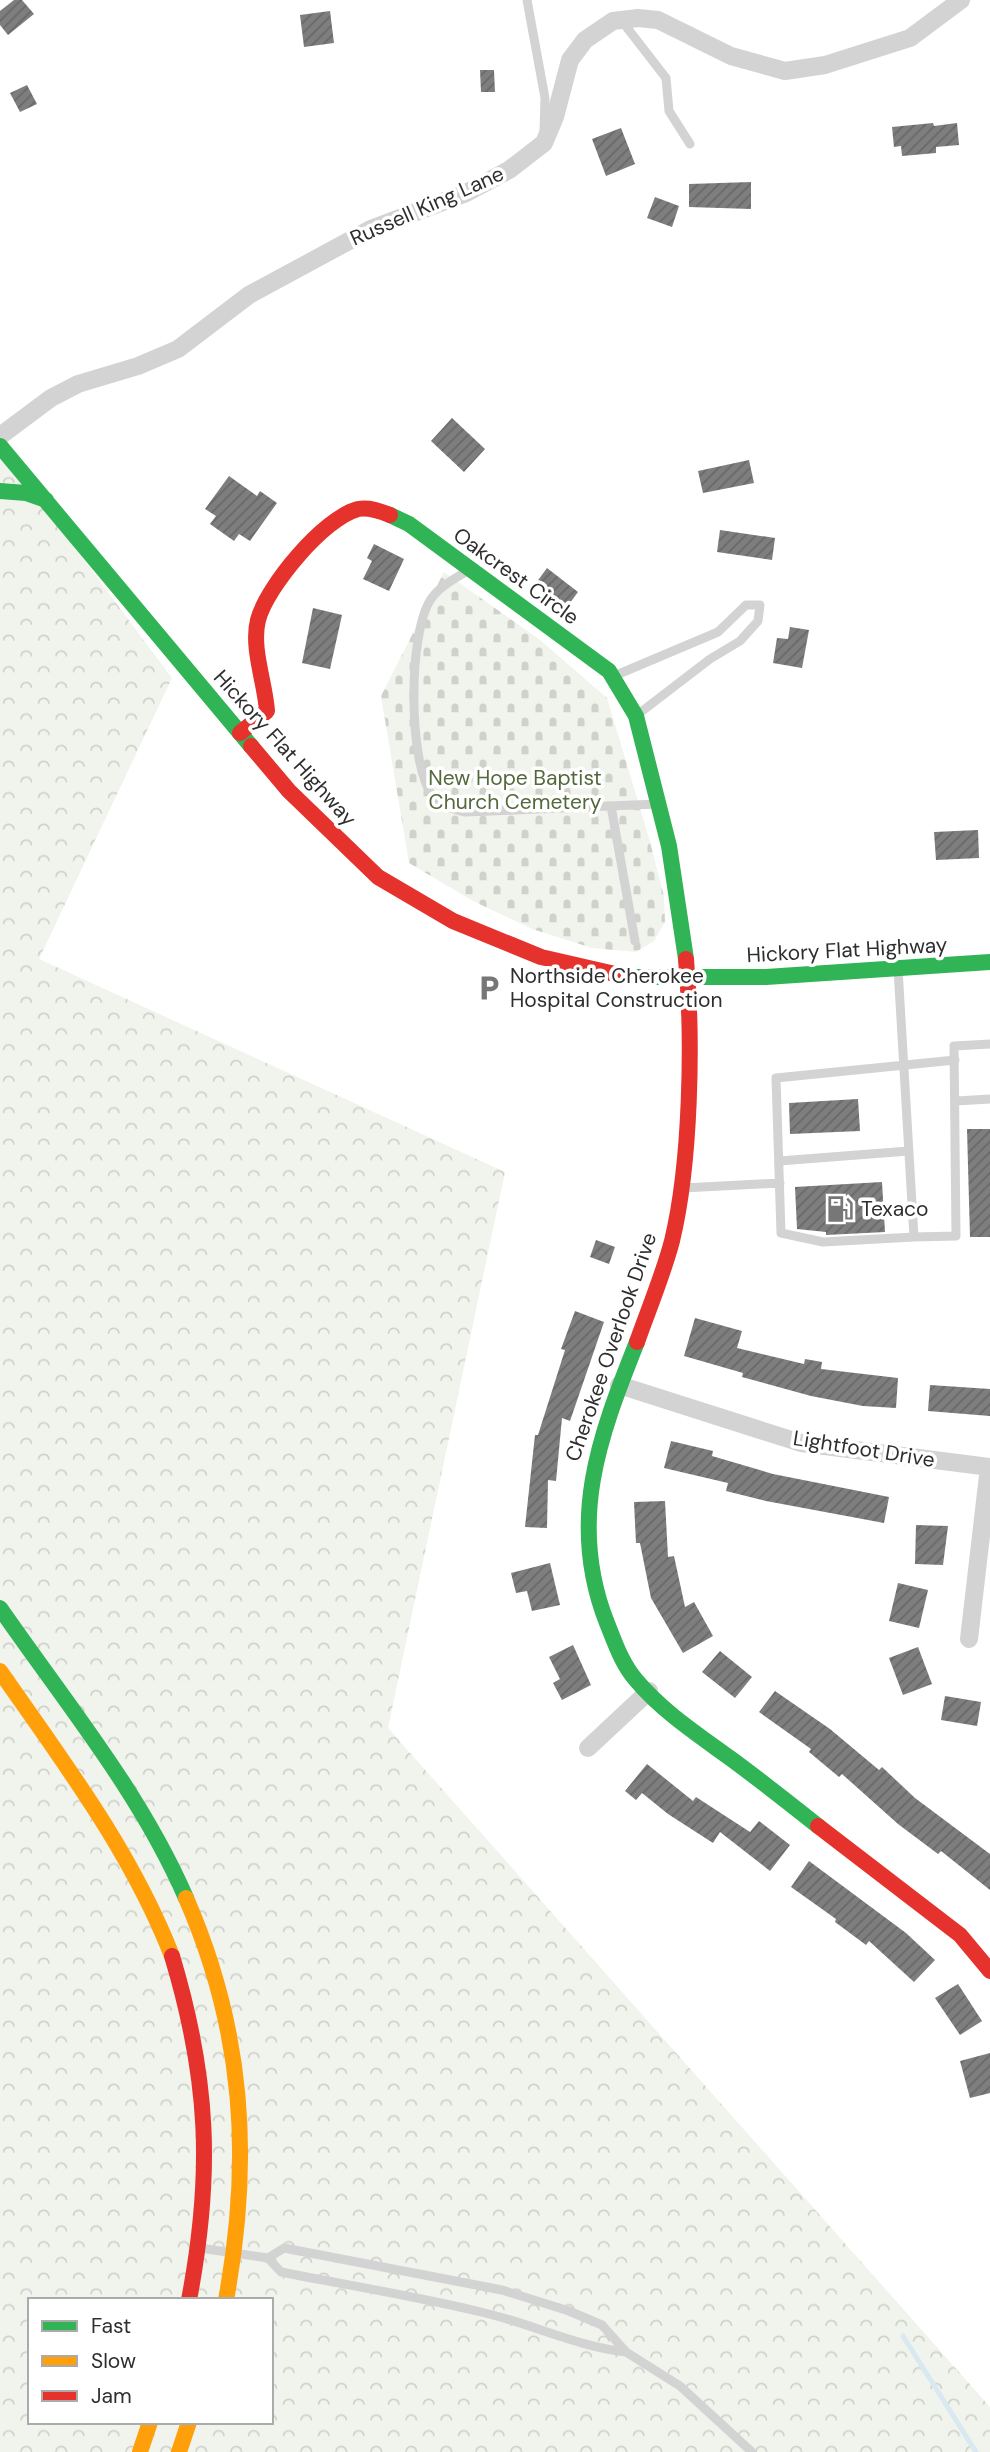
<svg xmlns="http://www.w3.org/2000/svg" width="990" height="2452" font-family="'DM Sans',sans-serif">
<style>
.forest{fill:url(#forest-crowns);fill-rule:evenodd}
.cemetery{fill:url(#cemetery-stones)}
.lines{fill:none;stroke-linecap:round;stroke-linejoin:round}
.stream{stroke:#d8e9f1;stroke-width:5}
.building{fill:url(#building-hatch)}
.lane{stroke:#d3d3d3;stroke-width:9}
.street{stroke:#d3d3d3;stroke-width:18}
.fast{stroke:#30b455;stroke-width:16}
.slow{stroke:#ff9f0a;stroke-width:16}
.jam{stroke:#e5322d;stroke-width:16}
.labels{text-anchor:middle;stroke-width:7;stroke-linejoin:round;paint-order:stroke}
.street-label{font-size:21px;fill:#2e2e2e;stroke:#fff}
.park-label{font-size:21px;fill:#53693c;stroke:#fff}
.poi-label{font-size:21px;fill:#2e2e2e;stroke:#fff;text-anchor:start}
</style>
<defs>
<pattern id="forest-crowns" width="20" height="18" patternUnits="userSpaceOnUse" patternTransform="scale(1.75)"><rect width="20" height="18" fill="#f1f4ec"/><path d="M2 6a3 3 0 1 1 6 0M12 15a3 3 0 1 1 6 0" fill="none" stroke="#cfd2cb"/></pattern>
<pattern id="cemetery-stones" width="16" height="16" patternUnits="userSpaceOnUse" patternTransform="scale(1.75)"><rect width="16" height="16" fill="#f1f4ec"/><path d="M2 7V4a2 2 0 0 1 4 0v3zM10 15v-3a2 2 0 0 1 4 0v3z" fill="#cfd2cb"/></pattern>
<pattern id="building-hatch" width="6" height="6" patternUnits="userSpaceOnUse" patternTransform="scale(1.75)"><rect width="6" height="6" fill="#7e7e7e"/><path d="M-1 1l2-2M0 6l6-6M5 7l2-2" fill="none" stroke="#686868"/></pattern>
</defs>
<rect width="100%" height="100%" fill="#fff"/>
<path class="forest" d="M0,447L172,678L39,959L505,1172L388,1728L990,2407V2452H0ZM30,2300H271V2422H30Z"/>
<path class="cemetery" d="M444,572L540,640L607,698L649,838L664,896L665,922L654,941L636,952L592,948L532,929L473,901L409,863L381,696Z"/>
<g class="lines">
<path class="stream" d="M903,2336L976,2452"/>
</g>
<path class="building" d="M14,0H22L34,14L8,35L0,25V11Z
M330,11L334,43L304,47L300,15Z
M480,70H494L495,92H481Z
M27,85L37,104L20,112L10,93Z
M933,123L934,126L957,123L959,145L936,147V153L902,156L901,146L894,147L892,127Z
M621,128L635,164L606,176L592,139Z
M751,182V209L689,207V184Z
M655,197L679,206L672,227L647,218Z
M452,418L485,449L464,472L431,441Z
M749,460L754,483L703,493L698,471Z
M229,476L257,496L260,491L277,503L250,541L239,534L234,541L210,524L216,516L205,509Z
M720,530L775,538L772,560L717,552Z
M374,544L404,559L389,591L363,579L372,561L367,558Z
M547,568L578,592L567,607L563,604L559,610L546,600L551,595L536,583Z
M313,608L342,615L330,669L302,663Z
M790,627L809,630L802,668L773,663L777,638L788,639Z
M978,830L979,858L936,860L934,832Z
M858,1099L860,1131L790,1134L789,1103Z
M967,1129H990V1237H970Z
M882,1182L885,1232L826,1235V1232L797,1229L795,1187Z
M596,1240L615,1247L609,1264L590,1257Z
M575,1311L604,1322L570,1421L562,1418L556,1481L548,1480L547,1528L525,1527L535,1435H538L565,1350L561,1349Z
M695,1318L742,1331L737,1348L804,1364L805,1359L822,1362L821,1369L898,1378L896,1408L863,1406L811,1396L742,1377L743,1373L684,1356Z
M930,1385L990,1389V1416L928,1411Z
M671,1441L713,1451L712,1456L773,1474L889,1497L884,1523L766,1501L726,1491L728,1483L664,1468Z
M665,1501L668,1557L674,1556L685,1607L694,1602L713,1636L683,1653L651,1598L640,1543H636L634,1502Z
M916,1525L948,1526L943,1565L915,1564Z
M550,1563L560,1605L532,1611L527,1591L516,1593L511,1573Z
M898,1583L928,1590L919,1628L889,1621Z
M573,1645L591,1685L562,1700L553,1683L560,1679L549,1657Z
M918,1647L932,1684L903,1695L889,1658Z
M720,1651L752,1677L735,1698L702,1672Z
M775,1691L830,1729L879,1770L882,1767L915,1798L990,1854V1890L941,1851L938,1854L898,1824L842,1774L839,1777L809,1752L811,1749L759,1712Z
M945,1696L981,1702L977,1726L941,1720Z
M647,1764L693,1801L696,1797L750,1832L759,1821L790,1845L770,1871L720,1832L713,1843L668,1814L642,1793L636,1800L625,1791Z
M809,1861L906,1933L935,1960L914,1982L869,1941L866,1945L835,1922L836,1919L791,1887Z
M958,1984L982,2021L960,2035L935,1998Z
M990,2053V2093L970,2098L960,2061Z"/>
<g class="lines">
<path class="lane" d="M527,0L545,98L544,131
M621,20L666,78L669,111L690,144
M469,570C456,578 440,586 431,599C408,633 408,762 432,795C441,806 451,809 465,812L657,804
M614,676L718,632L746,605H760L758,621L740,641L710,659L637,715
M611,806L635,941
M898,969L914,1237L823,1242L781,1233L776,1078L955,1060
M956,1101L990,1099
M779,1161L909,1151
M683,1188L780,1183
M914,1237L956,1236L954,1046L990,1044
M200,2248L268,2258L281,2272C347,2285 415,2296 481,2312C530,2323 575,2346 626,2352
M268,2258L284,2248L502,2290L569,2311L602,2325L626,2352L680,2386L752,2452"/>
<path class="street" d="M0,436L51,398L78,384L138,366L178,349L249,295L371,229L466,193L509,170L544,143L555,117L570,60L585,40L613,21L638,18L658,20L731,56L785,71L825,65L910,38L961,0
M619,1385L801,1443L990,1467
M969,1639L989,1467
M588,1748L649,1691"/>
<path class="fast" d="M0,446L251,746
M0,491L26,493L46,500
M390,515L409,524L609,671L636,716L669,846L686,959
M628,977H766L990,962
M637,1342C599,1437 567,1522 607,1623C615,1643 622,1664 636,1680C662,1711 697,1734 730,1758C760,1780 789,1803 818,1826
M0,1608C65,1702 140,1792 186,1898"/>
<path class="slow" d="M0,1671C64,1763 131,1851 172,1956
M186,1898C244,2031 252,2159 226,2300
M140,2452L150,2422
M179,2452L189,2422"/>
<path class="jam" d="M240,733L267,711C265,682 251,648 258,620C267,586 324,518 358,509C369,507 380,511 390,515
M251,746L289,791L378,877L453,921L541,957L628,977
M637,1342C649,1308 663,1275 672,1241C691,1162 693,1040 686,959
M818,1826L960,1935L990,1971
M172,1956C209,2079 213,2174 189,2300"/>
</g>
<defs>
<symbol id="parking-bare" viewBox="-9 -9 18 18"><path d="M-3.5-5.5H1a3.5 3.5 0 0 1 0 7H-1V5.5H-3.5ZM-1-3.4V-.6H.8a1.4 1.4 0 0 0 0-2.8Z" fill="#777" stroke="#fff" stroke-width="2.5" paint-order="stroke"/></symbol>
<symbol id="fuel-bare" viewBox="-9 -9 18 18"><path d="M-5.5-6h7V0h2V4h1.3V-2.5L3-4.5l.8-.8L6-3V5H2.5V1h-1V6h-7ZM-4.2-4.7v3.2H.2V-4.7Z" fill="#777" stroke="#fff" stroke-width="2.5" paint-order="stroke"/></symbol>
</defs>
<g fill-rule="evenodd">
<use href="#parking-bare" x="470" y="969" width="38" height="38"/>
<use href="#fuel-bare" x="821" y="1190" width="38" height="38"/>
</g>
<g class="labels">
<g class="street-label">
<text transform="translate(427 206) rotate(-24)" y="7">Russell King Lane</text>
<text transform="translate(516 576) rotate(36)" y="7">Oakcrest Circle</text>
<text transform="translate(285 748) rotate(48)" y="7">Hickory Flat Highway</text>
<text transform="translate(847 950) rotate(-3)" y="7">Hickory Flat Highway</text>
<text transform="translate(611 1347) rotate(-71)" y="7">Cherokee Overlook Drive</text>
<text transform="translate(864 1449) rotate(9)" y="7">Lightfoot Drive</text>
</g>
<g class="park-label">
<text x="515" y="785">New Hope Baptist<tspan x="515" dy="24">Church Cemetery</tspan></text>
</g>
<g class="poi-label">
<text x="510" y="983">Northside Cherokee<tspan x="510" dy="24">Hospital Construction</tspan></text>
<text x="861" y="1216">Texaco</text>
</g>
</g>
<rect x="28" y="2298" width="245" height="126" fill="#ffffff" stroke="#ababab" stroke-width="2"/>
<rect x="42" y="2321" width="35" height="10" fill="#30b455" stroke="#ababab" stroke-width="2"/>
<text x="91" y="2333" font-size="21" fill="#2e2e2e">Fast</text>
<rect x="42" y="2356" width="35" height="10" fill="#ff9f0a" stroke="#ababab" stroke-width="2"/>
<text x="91" y="2368" font-size="21" fill="#2e2e2e">Slow</text>
<rect x="42" y="2391" width="35" height="10" fill="#e5322d" stroke="#ababab" stroke-width="2"/>
<text x="91" y="2403" font-size="21" fill="#2e2e2e">Jam</text>
</svg>
